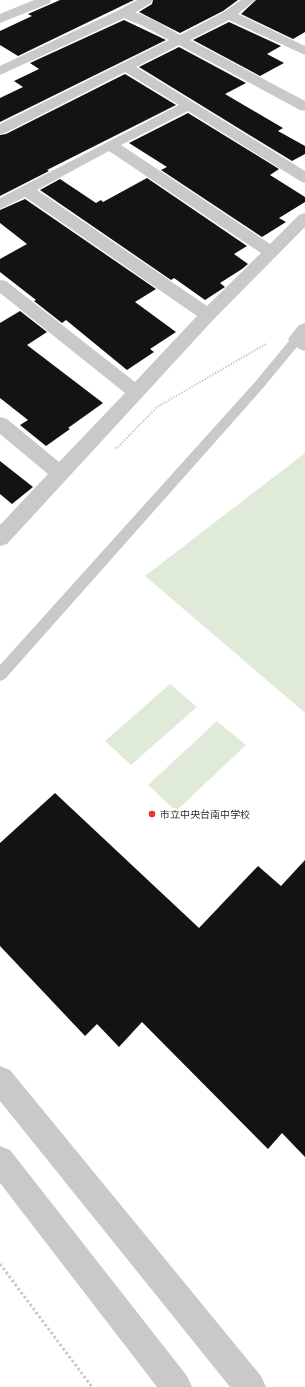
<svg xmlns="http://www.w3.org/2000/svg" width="305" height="1387" font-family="'Public Sans','Noto Sans JP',sans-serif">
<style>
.green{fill:#e0ead8}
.building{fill:#131313}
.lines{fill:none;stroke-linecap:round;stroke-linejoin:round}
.path-far1{stroke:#c9c9c9;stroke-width:2;stroke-dasharray:1.5 1.5;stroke-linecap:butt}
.path{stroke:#c9c9c9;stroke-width:3;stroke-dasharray:2.5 2.5;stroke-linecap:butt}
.service{fill:#c9c9c9;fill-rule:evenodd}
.minor{fill:#c9c9c9;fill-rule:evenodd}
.tertiary{fill:#c9c9c9;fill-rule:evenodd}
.poi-dot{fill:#e83429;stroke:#fff;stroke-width:1.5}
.labels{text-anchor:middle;stroke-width:4;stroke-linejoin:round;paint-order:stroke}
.poi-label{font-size:10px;fill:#2c2c2c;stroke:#fff;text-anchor:start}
</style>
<rect width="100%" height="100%" fill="#fff"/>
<path class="green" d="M305,453V713L145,576Z
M170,684L197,707L131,765L105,741Z
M217,721L246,745L176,811L148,785Z"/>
<path class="building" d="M60,0H134L18,56L0,45V31L32,16L28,14Z
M153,0H238L223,11L180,33L139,12L152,4Z
M256,0H305V32L293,39L241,14Z
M124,20L166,40L0,122V98L23,87L14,81L39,69L30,63Z
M229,22L281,46L267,54L284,63L260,76L193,40Z
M179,47L246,83L225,94L283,128L278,131L305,146V154L292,161L139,67Z
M125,74L176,105L47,170L49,171L0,196V135L6,134Z
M188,113L279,169L270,175L305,197V202L279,218L286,222L262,237L161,170L167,167L129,143Z
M147,178L247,246L234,254L248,264L242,269L220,283L225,287L205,300L174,278L171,280L40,190L60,179L96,203L101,200L103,202Z
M25,199L156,289L135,302L176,332L150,349L154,352L127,370L66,320L62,323L34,301L36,300L0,272V259L27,244L0,223V210Z
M20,311L47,332L27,345L103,403L68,428L70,429L46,446L20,425L28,420L0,398V323Z
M0,461L33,487L12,504L0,494Z
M55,793L199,928L258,866L281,886L305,860V1157L282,1133L268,1149L142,1022L119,1047L97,1024L85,1036L0,946V843Z"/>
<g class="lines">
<path class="path-far1" d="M115,448L118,447L157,407L266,344"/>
<path class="path" d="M0,1264L92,1387"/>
<path class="service" d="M297,335L301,336L303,339L301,342L263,388L5,679L0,681V665L255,382L293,336Z"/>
<path class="minor" d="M34,0H51L50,3L0,23V14Z
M241,0H255L238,14L305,46V55L229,20L190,40L305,101V111L300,110L179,45L136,67L305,171V183L300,181L188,111L121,145L270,244L299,215L305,213V227L214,319L7,544L0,546V525L48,474L0,434V417L7,419L59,462L125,393L0,293V280L6,281L135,382L197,316L25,197L0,209V198L179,105L125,72L5,133L0,134V124L169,40L143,26L119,16L118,13L119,10C134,7 166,27 180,35L224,12ZM109,151L261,253L207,306L37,190Z
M305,323V351C298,349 292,345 288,339L299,325Z"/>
<path class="tertiary" d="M137,0H152L151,3L129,16L0,75V66L119,10Z
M0,1066L10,1070L261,1376L266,1387H230L0,1101Z
M0,1146L10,1150L187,1376L192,1387H157L0,1183Z"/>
</g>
<circle class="poi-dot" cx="152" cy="814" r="4"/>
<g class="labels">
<g class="poi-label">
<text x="160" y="818">市立中央台南中学校</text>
</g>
</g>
</svg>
